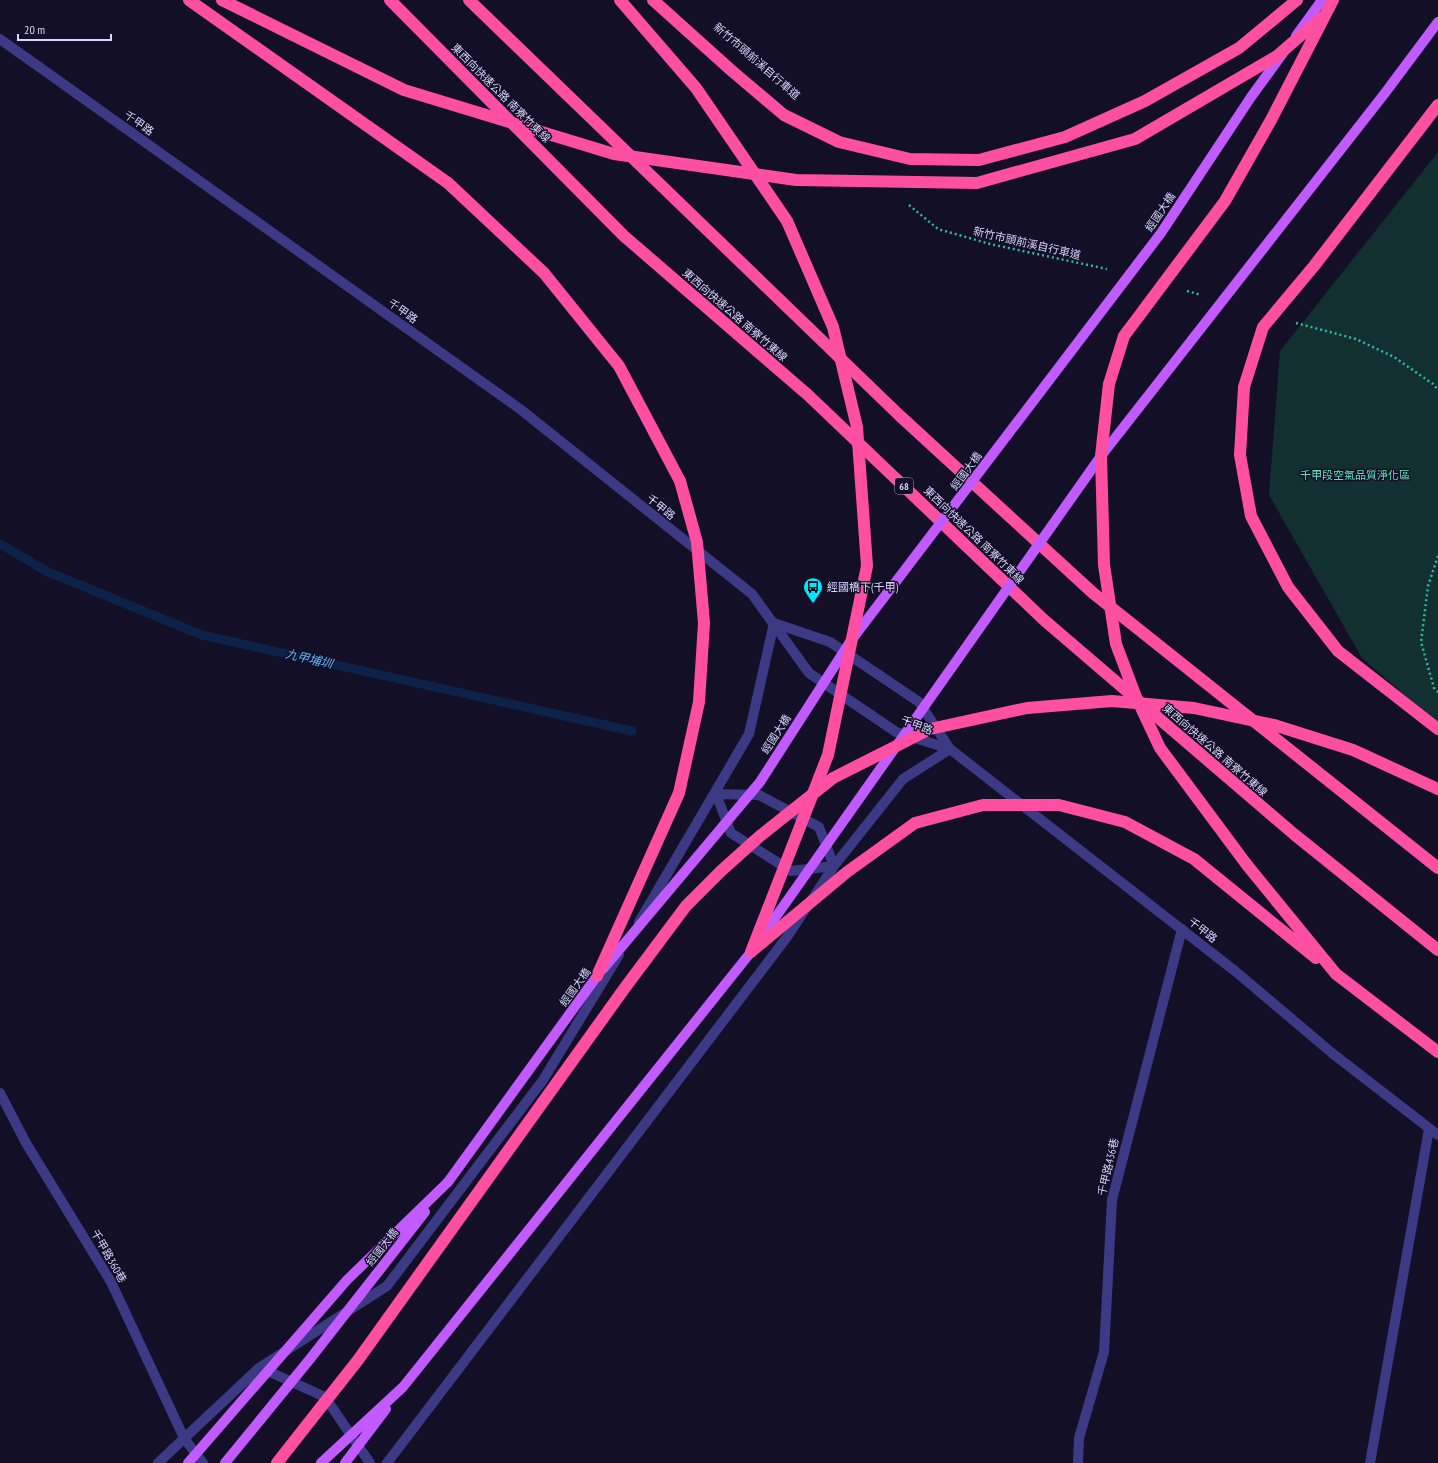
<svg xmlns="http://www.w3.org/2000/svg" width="1438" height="1463" font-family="'PT Sans Narrow','Noto Sans TC',sans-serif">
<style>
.green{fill:#12302f}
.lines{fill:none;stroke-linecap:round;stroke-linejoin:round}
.stream{stroke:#0c2248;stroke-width:9}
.path{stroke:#2fb8b0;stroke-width:2.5;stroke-dasharray:2 3;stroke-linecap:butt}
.minor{stroke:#3d3a85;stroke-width:10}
.major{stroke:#c25bff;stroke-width:10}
.highway{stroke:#ff4fa3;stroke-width:12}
.major-bridge{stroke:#c25bff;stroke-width:10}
.highway-bridge{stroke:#ff4fa3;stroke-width:12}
.labels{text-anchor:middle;stroke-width:3;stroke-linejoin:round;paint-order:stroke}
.shield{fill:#130f26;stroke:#9e99be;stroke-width:1}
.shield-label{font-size:10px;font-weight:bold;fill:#d9d4ff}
.street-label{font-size:11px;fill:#d9d4ff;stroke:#130f26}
.park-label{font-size:11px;fill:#5fe0c0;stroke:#130f26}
.poi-label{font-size:11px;fill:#d9d4ff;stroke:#130f26;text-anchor:start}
.water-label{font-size:12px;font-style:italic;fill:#62b6ff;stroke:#130f26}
</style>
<rect width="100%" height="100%" fill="#130f26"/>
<path class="green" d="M1438,152V724L1362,658L1269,495L1280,351Z"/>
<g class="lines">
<path class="stream" d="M0,544L48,572L202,635L632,731"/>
<path class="path" d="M909,205L938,229L990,244L1107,269
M1187,291L1201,295
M1296,323L1356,339L1394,357L1433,384L1438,390
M1438,556L1428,586L1421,642L1434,688L1438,692"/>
<path class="minor" d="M0,39L520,409L752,594L809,673L896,732L950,749
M774,623L830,642L919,702L950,749L1235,971L1332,1053L1438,1135
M716,794L759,795L819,827L834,866L791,871L731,833Z
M639,922L749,734L774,623
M0,1093L26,1143L111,1282L184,1438L203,1463
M261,1368L325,1397L370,1463
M158,1463L259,1368L387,1286L543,1080L619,955
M387,1463L787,937L834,866L903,779L950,749
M1078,1463L1079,1438L1104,1352L1112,1200L1182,929
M1370,1463L1429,1129"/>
<path class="major" d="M448,1182L597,976"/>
<path class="highway" d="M189,0L448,183L544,273L619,366L680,481
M390,0L624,236L808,395L1044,620L1295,835L1438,950
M469,0L899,415L1093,593L1438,868
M1274,725L1353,750L1438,789"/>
<path class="major-bridge" d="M1296,36L1322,0
M603,969L760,782L850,642L1161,233L1251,97L1283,53
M188,1463L347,1280L448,1182
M225,1463L310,1359L425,1212
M321,1463L403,1387L751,952L1101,456L1385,93L1438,22
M345,1463L386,1409"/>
<path class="highway-bridge" d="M222,0L404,90L614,154L796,180L977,183L1135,139L1277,56L1321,18
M620,0L696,88L787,221L833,327L857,427L867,566L828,755L751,952
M653,0L732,71L784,115L839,142L910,159L979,160L1065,137L1145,101L1239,48L1297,0
M1333,0L1271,120L1225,201L1124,336L1109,384L1101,456L1104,565L1116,644L1136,697L1160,748L1247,865L1336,974L1438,1052
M1438,105L1314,266L1263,327L1244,387L1240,455L1251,516L1288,587L1338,651L1438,729
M752,951L847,872L915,823L983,805H1059L1125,822L1194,859L1316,958
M597,976L679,793L699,702L704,623L697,542L680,481
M277,1463L358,1360L624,989L686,906L721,871L760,836L833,778L930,729L1027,708L1112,701L1194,708L1274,725"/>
</g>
<defs>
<symbol id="bus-pin" viewBox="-11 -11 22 30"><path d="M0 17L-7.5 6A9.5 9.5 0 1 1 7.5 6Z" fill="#00e5ff" stroke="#130f26"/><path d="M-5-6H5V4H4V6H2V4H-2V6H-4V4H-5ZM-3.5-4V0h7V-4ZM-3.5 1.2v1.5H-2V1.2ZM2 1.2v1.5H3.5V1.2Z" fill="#111"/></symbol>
</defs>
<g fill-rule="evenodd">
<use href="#bus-pin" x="802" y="576" width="22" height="30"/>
</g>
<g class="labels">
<rect class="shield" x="895" y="478" width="18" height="16" rx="3"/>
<g class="shield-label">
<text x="904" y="490">68</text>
</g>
<g class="street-label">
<text transform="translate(757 61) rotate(41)" y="4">新竹市頭前溪自行車道</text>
<text transform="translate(501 93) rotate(45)" y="4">東西向快速公路 南寮竹東線</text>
<text transform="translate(139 123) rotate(35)" y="4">千甲路</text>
<text transform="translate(1160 212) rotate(-56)" y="4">經國大橋</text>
<text transform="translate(1027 243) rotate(13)" y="4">新竹市頭前溪自行車道</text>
<text transform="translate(403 311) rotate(35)" y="4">千甲路</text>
<text transform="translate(735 315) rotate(41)" y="4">東西向快速公路 南寮竹東線</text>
<text transform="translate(966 471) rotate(-53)" y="4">經國大橋</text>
<text transform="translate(661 507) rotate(39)" y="4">千甲路</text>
<text transform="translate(974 535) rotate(44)" y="4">東西向快速公路 南寮竹東線</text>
<text transform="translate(917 725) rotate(20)" y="4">千甲路</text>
<text transform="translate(776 734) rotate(-57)" y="4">經國大橋</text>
<text transform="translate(1215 750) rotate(41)" y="4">東西向快速公路 南寮竹東線</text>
<text transform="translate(1203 930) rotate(38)" y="4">千甲路</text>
<text transform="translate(575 987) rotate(-54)" y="4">經國大橋</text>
<text transform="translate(1108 1167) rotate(-77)" y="4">千甲路436巷</text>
<text transform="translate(382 1247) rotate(-52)" y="4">經國大橋</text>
<text transform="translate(109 1256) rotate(60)" y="4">千甲路360巷</text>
</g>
<g class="park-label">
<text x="1355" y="479">千甲段空氣品質淨化區</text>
</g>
<g class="poi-label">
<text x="827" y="591">經國橋下(千甲)</text>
</g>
<g class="water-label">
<text transform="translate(309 659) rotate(13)" y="4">九甲埔圳</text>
</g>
</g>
<path d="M18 34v6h93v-6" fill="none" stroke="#d9d4ff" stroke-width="2"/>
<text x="24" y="34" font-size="12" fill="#d9d4ff" stroke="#130f26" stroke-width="3" paint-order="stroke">20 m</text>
</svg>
